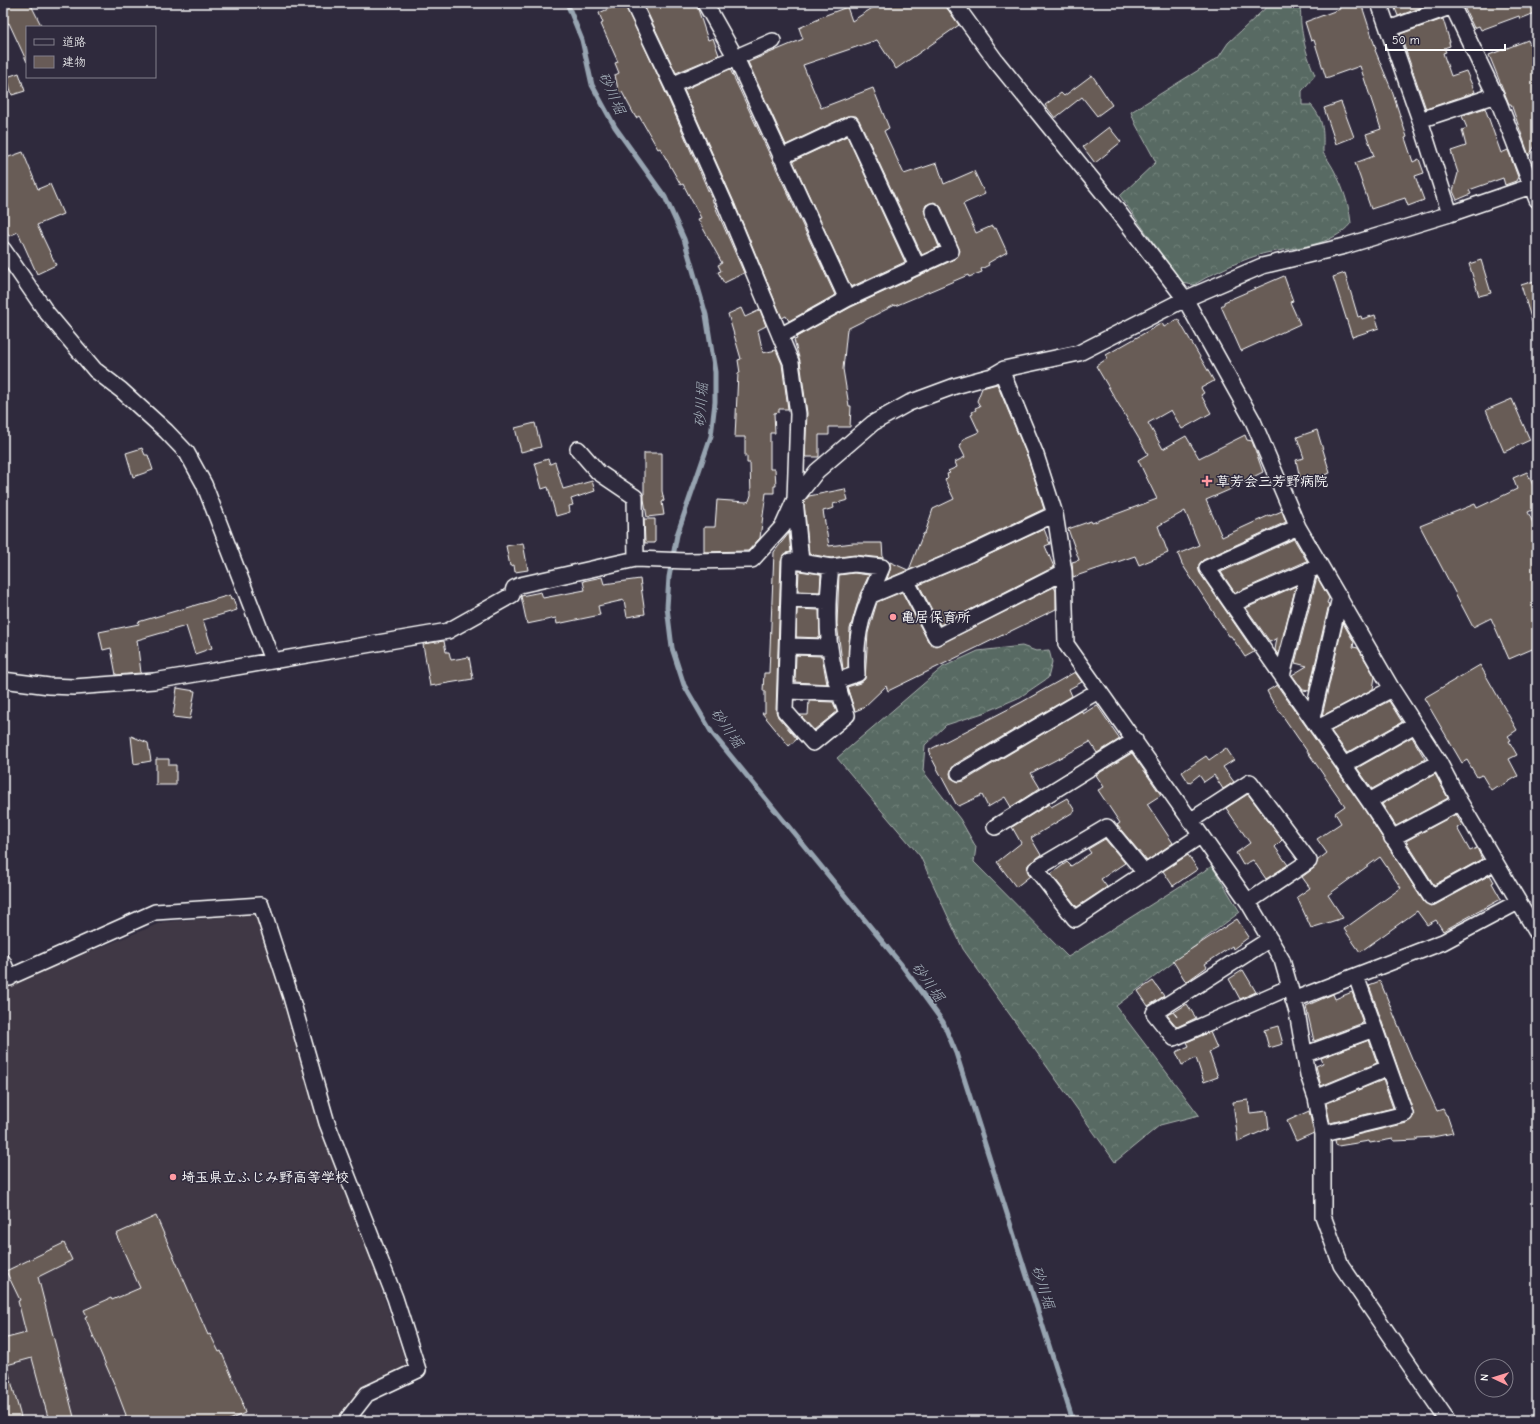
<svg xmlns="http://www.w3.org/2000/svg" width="1540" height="1424" font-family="'Comic Neue','Klee One',sans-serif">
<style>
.built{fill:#403945}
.forest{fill:url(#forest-crowns);stroke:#acb5b1}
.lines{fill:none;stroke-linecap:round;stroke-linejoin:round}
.stream{stroke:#97a4b1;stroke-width:5}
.building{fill:#685b57;stroke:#fff}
.minor-casing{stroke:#fff;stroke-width:18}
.minor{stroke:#2f2a3d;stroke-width:15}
.poi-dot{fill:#ff9aa2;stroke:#2f2a3d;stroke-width:1.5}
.labels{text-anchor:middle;stroke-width:3;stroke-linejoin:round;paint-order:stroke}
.poi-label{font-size:14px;font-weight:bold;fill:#fff;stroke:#2f2a3d;text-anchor:start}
.water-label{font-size:15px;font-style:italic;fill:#a8b4be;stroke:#2f2a3d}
</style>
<defs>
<pattern id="forest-crowns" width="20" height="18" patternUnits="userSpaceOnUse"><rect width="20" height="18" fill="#586b63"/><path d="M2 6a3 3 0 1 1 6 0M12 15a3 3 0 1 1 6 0" fill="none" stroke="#71817a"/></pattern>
</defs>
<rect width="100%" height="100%" fill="#2f2a3d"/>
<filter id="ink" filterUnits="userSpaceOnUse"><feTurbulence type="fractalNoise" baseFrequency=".025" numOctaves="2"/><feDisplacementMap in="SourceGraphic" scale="8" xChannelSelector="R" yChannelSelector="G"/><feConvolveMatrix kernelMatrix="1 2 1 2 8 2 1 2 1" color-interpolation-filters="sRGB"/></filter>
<g filter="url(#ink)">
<path class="built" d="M256,914L407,1366L367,1384L340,1419L334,1421H3V987L163,922Z"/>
<path class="forest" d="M1271,3H1298C1302,9 1300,17 1301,24C1303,42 1308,59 1315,75L1302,91V105H1311C1325,121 1323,133 1323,153C1337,171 1349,200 1351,223C1332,247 1295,247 1266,253C1248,257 1210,274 1194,285L1182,283L1120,196L1156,162L1135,123L1131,112L1218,58L1228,43Z
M1022,646L1036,651L1049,650L1052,662L1048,678L1020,697L986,712L946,725L925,745L923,771L960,819L976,847L974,862L1068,957L1212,866L1240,912L1116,1006L1199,1115L1160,1125L1115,1162L963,949L920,856L837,758L943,667L978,651Z"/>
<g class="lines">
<path class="stream" d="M567,3L582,40L592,85L615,127L665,197L684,239L706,315L715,372V402L711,436L677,535L669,577L667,607L672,648L684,685L712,733L900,963L943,1022L956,1053L1073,1421"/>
</g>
<path class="building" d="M3,3H30L42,27H27V62L9,23L7,24L3,16Z
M622,3H624L664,89L744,273L724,283L718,272L721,271L718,265L722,263L698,219L701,218L683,184L681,185L660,148L658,149L639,116L636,118L622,92L619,94L615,75L619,73L615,63L618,62L601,24L603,23L599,13Z
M643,3H696L708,40L713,38L719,55L676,73Z
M880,3H945L947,8L959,25L896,69L877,40L803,65L821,108L873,88L889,128L884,131L904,174L937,163L944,184L974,171L985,194L963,204L976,233L992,226L994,229L996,228L1007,252L988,263L989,265L981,269L982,272L969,277L968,275L895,306V305L847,329L843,369L849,406H851L850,427H829V435H819V457H805L807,413L800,361L794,340L797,339L796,337L851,307L955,259L960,251L941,207L934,202L926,205L924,210L939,247L922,255L859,120L856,116H847L786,145L748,62L803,39L799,28L819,19L818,18L847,7L852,21Z
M1338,3H1361L1376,49L1375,50L1392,91L1407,137L1405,138L1413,162L1419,159L1424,173L1415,176L1424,200L1408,206L1405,198L1371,209L1355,163L1374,156L1366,134L1381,129L1360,66L1326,78L1314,40L1311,41L1305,22L1340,9Z
M1393,3H1434L1398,16Z
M1462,3H1537V9L1534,11L1535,13L1520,19L1519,16L1481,30L1479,26L1474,28Z
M1443,19L1450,42H1449L1450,46L1444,48L1446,52L1443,53L1451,76L1466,71L1475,92L1426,109L1400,34Z
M1528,40L1530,45L1537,44V142L1529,156L1511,104H1509L1489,55Z
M730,69L835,295L789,321L786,316L782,318L734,202L684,90Z
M19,73L25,91L12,95L7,77Z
M1092,75L1112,105L1097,116L1082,97L1055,118L1045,105L1061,93L1064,96Z
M1341,102L1354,137L1336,144L1324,108Z
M1485,108L1501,153L1508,150L1518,177L1516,181L1505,185L1503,178L1469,190L1471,194L1457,200L1453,191L1458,173L1451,151L1466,146L1462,130L1467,128L1462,116Z
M1109,127L1121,142L1095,163L1083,147Z
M847,136L905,262L851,287L793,161Z
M23,152L38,189L50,184L63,214L37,225L56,265L37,274L18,232L9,236L3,222V159Z
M1481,260L1491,293L1479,296L1469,264Z
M1345,273L1358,317L1361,316L1362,319L1375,315L1379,328L1352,337L1333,277Z
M1284,276L1293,301L1290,302L1300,324L1241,351L1221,306L1224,304V302Z
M1537,280V327L1534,328L1521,285Z
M741,308L745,317L760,310L766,326L758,330L763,353L776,350L782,364L788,409H779V412L774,413L775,433H770V469H775L776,486H774V493H766L760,538L748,551L704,552V527H715L717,500L746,502L749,501L751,495L750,463H747V456L745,457V437H735L738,373H740L738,360L741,359L728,314Z
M1178,319L1214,381L1201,388L1204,393L1201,395L1211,413L1182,429L1171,410L1148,423L1163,449L1186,436L1199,458L1245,435L1247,440L1252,441L1263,472L1233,487L1229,490L1206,500L1222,537L1270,515V516L1282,511L1286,522L1203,560L1199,564L1200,573L1254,652L1245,657L1231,636H1229L1182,564L1178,554L1199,545L1185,511L1158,526L1168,553L1139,565L1135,556L1073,577L1072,562L1079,560L1068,529L1091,521L1092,523L1157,499L1138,460L1148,454L1096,366L1108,358L1106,355L1162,323L1164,327Z
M997,384L1028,458L1044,509L966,546L909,570L923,534L925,533L933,509L954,499L945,480L948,477L947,474L950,473L948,471L957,467L955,462L965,457L960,447L963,439L979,432L971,415L973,414L972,412L976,410L975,408L980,406L977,401L982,388Z
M1512,399L1530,440L1504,452L1486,410Z
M535,423L541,447L521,452L515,428Z
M1317,430L1330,473L1301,483L1296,460L1304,458L1297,437Z
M142,448L145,455H148L153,470L133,477L126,453Z
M644,453H662V491L664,501L662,502L664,515L647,517L644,499Z
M548,459L550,464L555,462L563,489L592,481L595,491L571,499L573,505L569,506L570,512L556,516L548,487L542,489L535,463Z
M1527,472L1537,494V508L1528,512L1537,532V539L1533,541L1537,551V647L1509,659L1491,618L1473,627L1420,526L1475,504L1477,508L1517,489L1513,478Z
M845,489L848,500L833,504L834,508L823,511L829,546L853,543H882L883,558L855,555L831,558L809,554L804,502L809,496Z
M644,519H655V543H645Z
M1044,529L1050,544L1045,546L1054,567L940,625L919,585L973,562Z
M789,533L791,552L786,553L781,561L776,711L778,717L797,739L789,746L762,713H765V691H763L764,673H769L774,552Z
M1294,539L1307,561L1235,593L1221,572Z
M523,543L528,570L515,572L514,565L510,566L506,546Z
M890,562L908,570L887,579L890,570Z
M799,571L821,574L820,592L798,591Z
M854,573L869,575L860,594L850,629L848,668L843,669L837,624L839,575Z
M602,577L604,584L640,579L645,614L627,617L624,600L598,606L600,615L557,624L556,618L527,624L521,596L541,592L543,598L585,590L583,581Z
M1317,577L1329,598L1327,603L1329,604L1309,691L1303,690L1292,675L1307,666L1295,663Z
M1296,586L1278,655L1275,650L1277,638L1270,642L1246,608Z
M1054,587L1056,591V609L888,691L886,686L863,708L855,711L847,687L860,683L865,679L868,633L877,602L902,592L928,641L936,646Z
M230,595L231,599L233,598L237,610L203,620L212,648L195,654L186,626L137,640L141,673L116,675L111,648L103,650L99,632L139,624L138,622Z
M797,609L819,610L820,638L796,637Z
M1343,623L1354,642L1353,647L1358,648L1375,677L1373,689L1322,716Z
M444,641L446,652H449L451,660L469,657L473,679L430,686L423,644Z
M796,655L822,656L827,684L795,682Z
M1480,665L1517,730L1508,736L1511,740L1509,741L1517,755L1509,759L1518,776L1498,788L1497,786L1491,790L1482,775L1477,777L1467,760L1462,763L1424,698Z
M1075,672L1082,682L1069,689L1072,696L954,765L950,773L951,778L959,782L964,781L1081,711L1083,714L1097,705L1120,739L1097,753L1090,742L1031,773L1040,788L1011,807L1005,797L988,807L982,795L959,806L956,804L930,755L931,754L929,750L1022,702Z
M1277,685L1362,806L1424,902L1431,906L1435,905L1490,875L1494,882L1492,883L1501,899L1443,931L1436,920L1427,925L1417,911L1360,952L1344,929L1401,888L1380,857L1328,895L1343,918L1311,928L1297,897L1310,888L1302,877L1314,868L1318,860L1327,853L1317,839L1341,823L1335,813L1345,806L1271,699L1267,691Z
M177,688L195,691L190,719L173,717Z
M809,701L833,702L837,712L814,730L800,715H808Z
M1389,701L1402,722L1347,753L1331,731Z
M131,736L148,743L151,761L134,764Z
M1412,737L1425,759L1372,789L1357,768Z
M1226,748L1234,760L1223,767L1234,782L1223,789L1214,775L1204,782L1199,775L1189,783L1182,772L1206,756L1209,760Z
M1132,753L1161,795L1147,804L1173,843L1147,861L1117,825L1120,823L1098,790L1104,787L1096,775Z
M156,759H169V765H176V785H156Z
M1435,774L1448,798L1396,826L1382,804Z
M1248,794L1282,840L1275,847L1288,865L1266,879L1253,860L1243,865L1236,853L1250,843L1226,808Z
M1067,798L1075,811L1031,838L1041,855L1028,865L1027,870L1030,876L1016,887L997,862L1021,843L1012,827L1049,804L1051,807Z
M1456,814L1462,825L1457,828L1470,851L1477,848L1482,859L1434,885L1406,841Z
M1105,839L1125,863L1101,879L1107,887L1077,907L1051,874L1067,862L1071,866L1091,853L1088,849Z
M1188,855L1198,869L1173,886L1163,871Z
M1237,919L1249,937L1233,949L1232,946L1205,964L1207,967L1186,982L1173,961Z
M1243,970L1256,992L1240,999L1229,979Z
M1153,981L1164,996L1148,1006L1138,991Z
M1380,981L1413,1061L1419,1071L1437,1111L1443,1109L1446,1115H1447L1453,1133L1433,1137L1417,1138V1140L1394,1141L1393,1139L1370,1143L1369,1141L1338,1146L1336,1145L1335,1140L1407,1123L1414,1116L1413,1111L1369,985Z
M1352,992L1363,1023L1314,1041L1306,1006L1333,994L1335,999Z
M1187,1004L1196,1018L1177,1027L1167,1015L1173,1012L1177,1017L1174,1012Z
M1278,1026L1283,1044L1269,1048L1264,1030Z
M1210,1032L1217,1048L1209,1052L1218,1077L1204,1082L1196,1058L1182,1065L1176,1052L1189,1046L1187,1042Z
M1369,1040L1377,1063L1321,1086L1316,1066L1323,1063L1321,1058Z
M1383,1080L1393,1108L1330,1123L1326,1103Z
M1248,1100L1250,1113L1267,1111L1269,1128L1238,1142L1233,1102Z
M1309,1111L1314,1133L1296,1141L1287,1121Z
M156,1216L208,1335L210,1334L219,1352L221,1351L243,1403L242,1404L245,1413L227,1421H125L126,1415L115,1386L85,1317L87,1316L84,1310L111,1298L112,1300L140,1288L116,1234Z
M64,1243L72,1260L38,1277L75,1421H49L32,1358L3,1366V1339L26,1333L18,1301L20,1300L6,1271Z
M7,1366L22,1421H3V1367Z"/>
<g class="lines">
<defs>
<path id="minor" d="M633,3L672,85L726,206L791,362L798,414L795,499L801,562L790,561L785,711L813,743L847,715C828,661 824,624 831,567
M705,3L736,58L847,299
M954,3L996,61L1117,210L1185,299L1253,421L1298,527L1392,689L1439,762L1460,802L1537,933
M1379,3L1420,120L1450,214
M1451,3L1499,103L1537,200
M1388,29L1453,6
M672,85L773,41
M1420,120L1496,95
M781,157L851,124L917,266
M3,249L47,313L95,370L121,390L166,431L187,453L204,484L272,660
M780,336L847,299L951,251L933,211
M1004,369V377L1036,455L1055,514L1064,572L1066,644L1248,902L1282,960L1297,1012L1308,1075L1316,1098L1323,1134V1216L1341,1265L1448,1421
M578,449L598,472L635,497L636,559
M1298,527L1207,568L1369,801L1431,897L1495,862
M801,562L831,567L854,564L882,567C865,607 854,630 857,674L836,681
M907,582L936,637L1064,572
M869,596L970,554L1055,514
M790,600L827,601
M1232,604L1315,568
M788,646L829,647
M1282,676L1309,570
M3,680L49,686L74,687L154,681L448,631L512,595L514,588L520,585L636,559L686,561L752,560L783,526L795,499L817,471L873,423L909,403L955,386L992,376L1004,369L1079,353L1185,299L1262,266L1345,246L1450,214L1537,184
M787,691L839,693
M1312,718L1340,597
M1318,728L1392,689
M1344,765L1415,725
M959,773L1098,691
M1369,801L1439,762
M1190,821L1250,782L1309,861L1248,902
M995,827L1135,740
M1392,838L1460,802
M1145,873L1107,827L1036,869L1075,919L1200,836
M1270,939L1154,1013L1174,1038L1290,987
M3,962L10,978
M3,980L155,912L261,905L291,997L327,1123L395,1298L418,1370L367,1394L346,1421
M1293,1000L1443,942L1518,902
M1306,1054L1374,1029
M1316,1098L1388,1068
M1323,1134L1405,1114L1356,976"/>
</defs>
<use href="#minor" class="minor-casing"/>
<use href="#minor" class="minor"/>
</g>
</g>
<g class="poi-dot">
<path d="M1205 475h4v4h4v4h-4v4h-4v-4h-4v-4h4z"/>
<circle cx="893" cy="617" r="4"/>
<circle cx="173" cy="1177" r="4"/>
</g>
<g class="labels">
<g class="poi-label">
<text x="1216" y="486">草芳会三芳野病院</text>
<text x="901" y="622">亀居保育所</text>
<text x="181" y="1182">埼玉県立ふじみ野高等学校</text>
</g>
<g class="water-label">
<text transform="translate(612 93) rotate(66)" y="5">砂川堀</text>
<text transform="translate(701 405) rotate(-86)" y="5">砂川堀</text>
<text transform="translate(727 728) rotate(55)" y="5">砂川堀</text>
<text transform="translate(928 982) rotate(54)" y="5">砂川堀</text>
<text transform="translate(1043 1287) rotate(72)" y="5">砂川堀</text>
</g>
</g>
<rect width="1540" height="1424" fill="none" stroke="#2f2a3d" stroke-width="16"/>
<rect x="8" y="8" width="1524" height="1408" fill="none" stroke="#fff" stroke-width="1.5" filter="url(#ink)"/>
<rect x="26" y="26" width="130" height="52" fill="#2f2a3d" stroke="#827f8b"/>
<rect x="34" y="39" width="20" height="6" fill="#2f2a3d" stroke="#827f8b"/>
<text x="62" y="46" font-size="12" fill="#ffffff">道路</text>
<rect x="34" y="56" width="20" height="12" fill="#685b57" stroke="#827f8b"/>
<text x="62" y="66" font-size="12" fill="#ffffff">建物</text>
<g transform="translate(1494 1378) rotate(274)"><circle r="19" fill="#2f2a3d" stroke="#827f8b"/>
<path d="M0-3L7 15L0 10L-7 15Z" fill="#ff9aa2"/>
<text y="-6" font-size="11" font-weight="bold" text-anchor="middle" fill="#ffffff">N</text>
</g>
<path d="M1386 44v6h119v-6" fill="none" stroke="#ffffff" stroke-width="2"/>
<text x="1392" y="44" font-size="12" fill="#ffffff" stroke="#2f2a3d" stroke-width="3" paint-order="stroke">50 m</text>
</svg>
